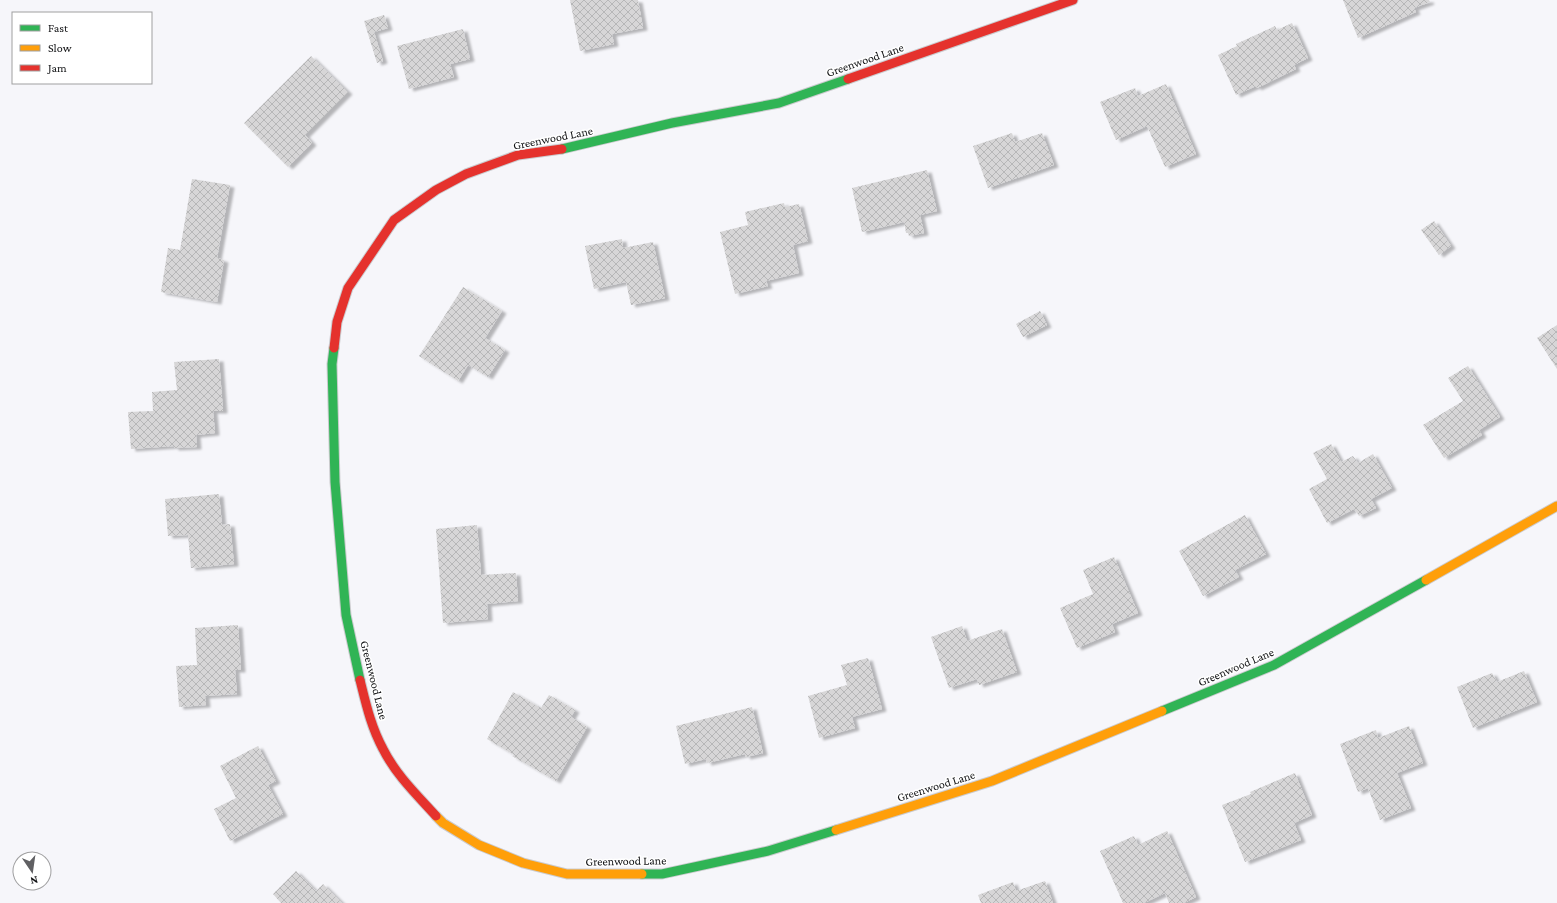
<svg xmlns="http://www.w3.org/2000/svg" width="1557" height="903" font-family="'Crimson Pro',serif">
<style>
.building{fill:url(#building-cross-hatch);filter:url(#shadow)}
.lines{fill:none;stroke-linecap:round;stroke-linejoin:round}
.fast-casing{stroke:#cbcbce;stroke-width:11}
.slow-casing{stroke:#cbcbce;stroke-width:11}
.jam-casing{stroke:#cbcbce;stroke-width:11}
.fast{stroke:#30b455;stroke-width:9}
.slow{stroke:#ff9f0a;stroke-width:9}
.jam{stroke:#e5322d;stroke-width:9}
.labels{text-anchor:middle;stroke-width:3;stroke-linejoin:round;paint-order:stroke}
.street-label{font-size:12px;fill:#0f1012;stroke:#fff}
</style>
<defs>
<pattern id="building-cross-hatch" width="8" height="8" patternUnits="userSpaceOnUse"><rect width="8" height="8" fill="#d7d6d7"/><path d="M0 0l8 8M0 8l8-8" fill="none" stroke="#b7b7b8"/></pattern>
<filter id="shadow"><feDropShadow dx="4.5" dy="2.5" stdDeviation="1" flood-color="#0004"/></filter>
</defs>
<rect width="100%" height="100%" fill="#f6f6fa"/>
<path class="building" d="M570,0H638L643,28L612,34L614,44L580,51Z
M1343,0H1429L1430,2L1414,8L1416,12L1358,38Z
M384,15L388,28L374,32L383,61L377,63L364,21Z
M1292,23L1308,58L1294,65L1296,69L1257,88L1256,86L1236,95L1218,55L1237,46L1236,44L1275,26L1277,30Z
M463,29L470,59L450,64L454,77L409,89L397,46Z
M311,56L348,92L305,135L312,143L288,167L244,123Z
M1166,84L1196,154L1165,167L1147,126L1116,140L1100,102L1135,88L1138,96Z
M1012,133L1015,142L1042,133L1054,165L988,188L973,146Z
M927,170L937,211L920,215L924,233L909,236L908,233H906L904,222L862,232L852,188Z
M192,179L230,185L217,258L224,260L217,302L161,292L168,248L180,250Z
M784,203L785,207L799,204L808,241L793,245L799,273L766,281L768,286L735,294L720,232L748,225L745,212Z
M1434,221L1451,246L1439,255L1421,230Z
M622,239L623,248L653,242L665,298L631,305L626,282L594,289L585,246Z
M463,287L502,311L485,338L505,350L488,377L468,365L458,381L419,356Z
M1040,311L1047,325L1023,337L1016,324Z
M1557,325V369L1537,338Z
M219,359L223,411H213L215,433L196,435L197,447L174,448V446L131,449L128,412L153,411L152,392L177,390L174,362Z
M1468,366L1500,417L1479,430L1482,435L1444,458L1423,425L1463,401L1448,378Z
M1331,444L1341,462L1353,456L1358,463L1373,454L1392,488L1371,499L1376,508L1359,516L1354,509L1327,523L1309,489L1327,479L1313,453Z
M219,494L222,525L230,524L234,564L191,568L188,535L168,536L165,499Z
M1245,515L1266,554L1235,570L1239,577L1203,596L1179,551Z
M477,525L481,575L516,573L518,601L487,604L488,619L443,623L436,529Z
M1114,557L1138,613L1112,624L1115,632L1077,648L1060,608L1093,594L1083,570Z
M238,625L241,670H235L237,694L205,696L206,705L179,707L176,666L197,665L195,628Z
M962,626L967,641L1002,629L1017,672L979,685L977,679L949,688L931,637Z
M868,658L882,709L852,717L855,728L819,738L808,696L847,685L841,665Z
M1524,671L1537,702L1473,728L1457,687L1492,673L1497,682Z
M513,692L541,708L549,695L575,710L571,717L587,727L556,781L512,756L514,755L487,739Z
M752,707L763,753L746,757L745,754L707,763L706,759L685,764L676,726Z
M1409,726L1423,763L1397,773L1411,808L1380,820L1368,788L1358,792L1340,744L1376,730L1378,738Z
M258,746L276,781L268,785L283,814L230,841L214,809L236,798L220,766Z
M1295,773L1312,815L1294,823L1301,840L1245,862L1222,805L1251,794L1250,792Z
M1167,831L1196,897L1184,903H1169L1165,893L1144,903H1123L1100,851L1134,836L1138,845Z
M296,871L316,891L323,884L342,903H281L273,894Z
M1045,881L1053,903H981L978,895L1013,882L1016,891Z"/>
<g class="lines">
<defs>
<path id="fast" d="M562,149L672,123L779,103L848,79
M334,348L332,364L335,482L346,615L360,680
M1162,711L1274,665L1426,580
M642,874H662L768,851L836,830"/>
<path id="slow" d="M1426,580L1557,506
M436,816L443,823L479,845L523,863L567,874H642
M836,830L992,781L1162,711"/>
<path id="jam" d="M848,79L1073,0
M334,348L337,322L348,288L394,220L436,190L466,174L518,155L562,149
M360,680C366,704 371,727 383,749C396,775 417,795 436,816"/>
</defs>
<use href="#fast" class="fast-casing"/>
<use href="#slow" class="slow-casing"/>
<use href="#jam" class="jam-casing"/>
<use href="#fast" class="fast"/>
<use href="#slow" class="slow"/>
<use href="#jam" class="jam"/>
</g>
<g class="labels">
<g class="street-label">
<text transform="translate(865 60) rotate(-19)" y="4">Greenwood Lane</text>
<text transform="translate(553 138) rotate(-11)" y="4">Greenwood Lane</text>
<text transform="translate(1236 667) rotate(-23)" y="4">Greenwood Lane</text>
<text transform="translate(374 680) rotate(76)" y="4">Greenwood Lane</text>
<text transform="translate(936 786) rotate(-17)" y="4">Greenwood Lane</text>
<text transform="translate(626 861) rotate(-1)" y="4">Greenwood Lane</text>
</g>
</g>
<rect x="12" y="12" width="140" height="72" fill="#ffffff" stroke="#9f9fa0"/>
<rect x="20" y="25" width="20" height="6" fill="#30b455" stroke="#9f9fa0"/>
<text x="48" y="32" font-size="12" fill="#0f1012">Fast</text>
<rect x="20" y="45" width="20" height="6" fill="#ff9f0a" stroke="#9f9fa0"/>
<text x="48" y="52" font-size="12" fill="#0f1012">Slow</text>
<rect x="20" y="65" width="20" height="6" fill="#e5322d" stroke="#9f9fa0"/>
<text x="48" y="72" font-size="12" fill="#0f1012">Jam</text>
<g transform="translate(32 871) rotate(167)"><circle r="19" fill="#ffffff" stroke="#9f9fa0"/>
<path d="M0-3L7 15L0 10L-7 15Z" fill="#606063"/>
<text y="-6" font-size="11" font-weight="bold" text-anchor="middle" fill="#0f1012">N</text>
</g>
</svg>
